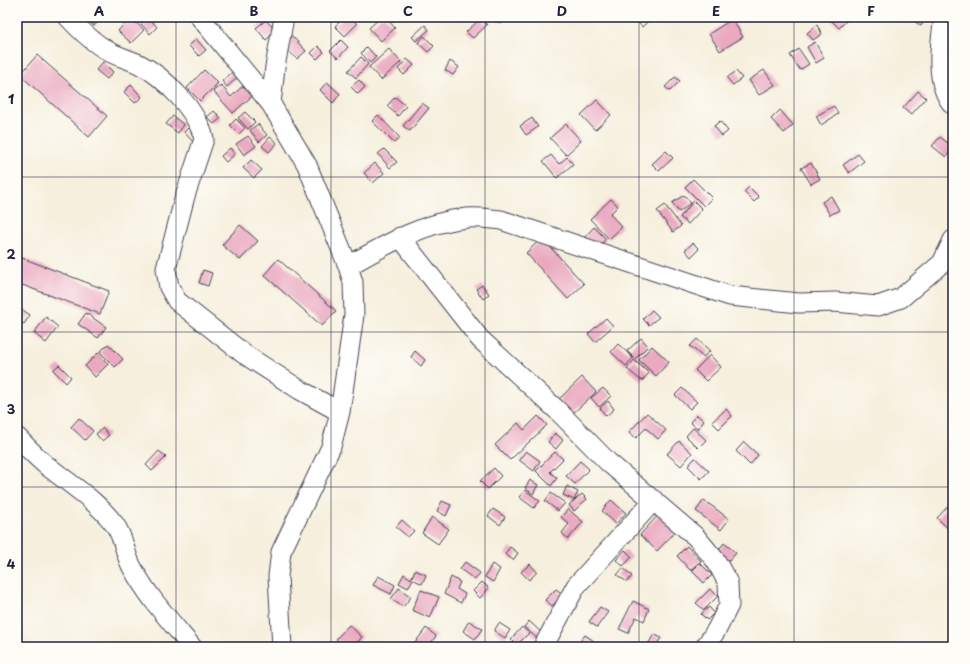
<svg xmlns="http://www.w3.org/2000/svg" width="970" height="664" font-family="'Playpen Sans',sans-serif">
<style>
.building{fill:#eaa9c0}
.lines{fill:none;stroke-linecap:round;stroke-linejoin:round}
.minor-casing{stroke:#424153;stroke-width:21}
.minor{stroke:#fff;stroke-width:19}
.grid{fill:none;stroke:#22223b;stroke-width:1;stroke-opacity:0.55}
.neatline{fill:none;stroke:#22223b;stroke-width:1.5}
.grid-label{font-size:13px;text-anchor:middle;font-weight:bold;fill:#22223b}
</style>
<rect width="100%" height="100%" fill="#fdfcf7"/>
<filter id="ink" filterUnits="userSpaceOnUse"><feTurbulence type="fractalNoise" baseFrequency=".025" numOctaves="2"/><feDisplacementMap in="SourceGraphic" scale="8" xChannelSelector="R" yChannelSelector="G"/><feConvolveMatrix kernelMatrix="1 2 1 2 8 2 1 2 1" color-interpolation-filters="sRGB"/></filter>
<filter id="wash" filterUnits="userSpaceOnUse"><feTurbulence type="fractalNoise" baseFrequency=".012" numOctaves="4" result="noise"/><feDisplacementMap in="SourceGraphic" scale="16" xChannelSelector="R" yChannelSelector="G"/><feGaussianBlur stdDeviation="0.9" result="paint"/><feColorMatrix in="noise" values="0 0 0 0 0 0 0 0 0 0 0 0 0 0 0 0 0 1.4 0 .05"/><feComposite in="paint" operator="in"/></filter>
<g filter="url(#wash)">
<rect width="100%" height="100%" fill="#f6efdd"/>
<g id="blocks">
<path class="building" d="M86,17H102L94,26Z
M130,17L144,30L131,43L118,31Z
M135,17H148L157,27L150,34Z
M345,17H351L357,24L345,36L335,26Z
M381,17H385L395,28L381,41L369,28Z
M496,17H511L500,23Z
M633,17H648L650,19L642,27Z
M828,17H845L847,20L839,28Z
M909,17H927L921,26Z
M481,18L487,25L473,38L466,32Z
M732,19L743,37L720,51L709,34Z
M266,20L276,31L266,40L256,28Z
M425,25L429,30L416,41L412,37Z
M817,25L822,34L813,40L807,33Z
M291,35L306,51L297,59L281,44Z
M424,36L434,46L428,52L418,43Z
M196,39L206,50L199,56L189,46Z
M341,40L348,47L338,58L330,51Z
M815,42L824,58L816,63L807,47Z
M318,46L324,52L317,59L311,53Z
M367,47L376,57L370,63L361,53Z
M389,49L401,62L381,80L369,67Z
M799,49L809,64L800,70L790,55Z
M37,55L107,116L89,137L20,75Z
M361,57L368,64L356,78L348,71Z
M407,59L414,65L404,75L398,69Z
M450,61L459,67L453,75L445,70Z
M103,62L113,72L107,79L96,70Z
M236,69L241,74L227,87L222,81Z
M204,70L218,83L200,101L187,88Z
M764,70L775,85L759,95L749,80Z
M736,71L742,78L733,85L727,78Z
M675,77L680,81L670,91L665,87Z
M249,80L259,90L233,113L213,91L221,85L231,97Z
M359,80L365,87L358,94L351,87Z
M327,82L340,94L333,103L320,90Z
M131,85L142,97L135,103L124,92Z
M918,91L926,98L911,115L903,108Z
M395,97L406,106L398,116L387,106Z
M597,100L611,115L595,130L581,115Z
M422,103L429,108L410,131L403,126Z
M834,106L838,114L821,125L816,116Z
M780,110L793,125L784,133L771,119Z
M214,111L221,118L214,124L207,117Z
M245,112L255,122L248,129L238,118Z
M378,115L400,138L394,143L372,121Z
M173,116L184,125L178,133L166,124Z
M532,118L538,127L526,135L520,126Z
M236,119L245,128L239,134L230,125Z
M720,121L728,131L722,136L714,126Z
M258,124L267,135L259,142L250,130Z
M566,124L581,141L566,155L550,138Z
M191,125L202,138L195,144L184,132Z
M248,136L256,146L244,155L236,144Z
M270,137L277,143L269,152L262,146Z
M940,137L953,147L946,157L932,146Z
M230,148L235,154L226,162L221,156Z
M384,149L397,162L390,168L378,154Z
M666,151L673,158L659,171L652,164Z
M858,154L864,161L849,173L843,165Z
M551,155L559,164L567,157L573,164L557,178L543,161Z
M251,160L262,170L254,178L243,168Z
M375,163L384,173L373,183L364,173Z
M811,163L820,179L811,184L801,168Z
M693,179L712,198L704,206L685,187Z
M749,187L759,197L754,202L744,192Z
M684,195L691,203L679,212L672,203Z
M831,196L839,210L830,215L822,202Z
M611,199L618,206L610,214L622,227L609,239L590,219Z
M694,201L702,209L688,224L680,217Z
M665,205L681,226L673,232L657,211Z
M240,225L258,241L240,260L222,245Z
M594,227L606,239L593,253L580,242Z
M542,238L584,284L568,299L526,253Z
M693,243L699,249L691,257L685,250Z
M17,256L109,291L100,314L17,283Z
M278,259L336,311L322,326L264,275Z
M203,270L212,273L208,286L199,283Z
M482,285L489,294L483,299L476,289Z
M17,306L30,315L24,324L17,320Z
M652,310L659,317L649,325L643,319Z
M86,313L106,327L98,338L78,324Z
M46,317L58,327L46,343L34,333Z
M606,318L613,326L595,342L588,334Z
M641,338L648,346L635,359L627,351Z
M697,339L710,351L703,357L690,346Z
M108,344L123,359L115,367L100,352Z
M618,344L633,358L626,366L611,352Z
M652,346L669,362L656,376L639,360Z
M415,351L425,360L421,366L411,357Z
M98,353L108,364L95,377L85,366Z
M710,355L721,367L706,381L695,370Z
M634,360L649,373L642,381L627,369Z
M59,365L71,377L66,383L53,370Z
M582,377L596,392L571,415L558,400Z
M603,388L611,396L599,407L591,398Z
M682,388L697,402L690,409L675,395Z
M608,401L614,409L606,416L600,408Z
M726,409L732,416L719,429L712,422Z
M647,413L666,430L658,439L646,428L636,438L629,432Z
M697,415L704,421L698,429L690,422Z
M538,416L547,425L510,460L495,445L518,423L524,430Z
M79,418L93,431L85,440L71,427Z
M103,428L109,435L102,441L96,434Z
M693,428L706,440L698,448L686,436Z
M555,433L563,440L556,449L548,442Z
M679,441L692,453L681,466L667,454Z
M744,442L758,455L750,465L736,451Z
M159,451L166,457L152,471L146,465Z
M526,451L540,461L534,471L519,460Z
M555,452L563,459L550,472L557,478L551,486L536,471Z
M695,458L709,471L701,479L688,466Z
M580,461L589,469L575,484L566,476Z
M494,468L501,476L488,489L480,481Z
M530,480L538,485L533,494L525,488Z
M567,486L578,492L574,500L563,495Z
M525,490L540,501L534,508L519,497Z
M551,493L565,503L558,511L545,501Z
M582,494L587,499L574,511L569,505Z
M611,500L626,513L616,524L602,511Z
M704,500L729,519L721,530L696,511Z
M442,501L451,505L446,516L437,511Z
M953,501V533L937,518Z
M493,509L505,517L500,525L488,516Z
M568,509L583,522L568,539L562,533L569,524L561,517Z
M660,513L676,531L657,551L640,535Z
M432,517L449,529L438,544L422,533Z
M402,520L414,531L408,537L396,527Z
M724,543L736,553L729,561L717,552Z
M687,546L701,561L690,570L677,556Z
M510,547L518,553L513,560L505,554Z
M625,550L632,557L623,566L616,560Z
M465,562L480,573L475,580L460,569Z
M700,563L712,575L704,583L692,571Z
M492,564L500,569L493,582L485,577Z
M530,564L537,572L529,580L521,572Z
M623,568L632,576L627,582L617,575Z
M415,570L426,575L422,584L413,579L408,588L399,583L404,574L411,579Z
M378,576L395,585L391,594L373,585Z
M451,577L460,582L457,589L465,594L461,603L444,594Z
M482,582L489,588L480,598L473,591Z
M399,588L411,597L403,607L391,599Z
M556,589L563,594L552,606L545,600Z
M710,589L718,596L704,610L696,603Z
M421,590L439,597L430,618L412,610Z
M633,601L649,609L644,621L636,617L628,633L619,629Z
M600,607L608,612L597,627L589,622Z
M709,607L714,613L707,620L701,614Z
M469,621L482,629L475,639L463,631Z
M529,621L544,635L539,640L524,627Z
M499,623L510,630L505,638L494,631Z
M349,625L362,637L353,647H345L336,639Z
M522,627L529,633L517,645L511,639Z
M426,628L436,636L428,647H412Z
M654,634L661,638L655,647H650L647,646Z
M585,635L594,641L589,647H579L577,646Z"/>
</g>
</g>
<g filter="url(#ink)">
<use href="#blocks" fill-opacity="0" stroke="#424153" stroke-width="1"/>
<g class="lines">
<defs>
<path id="minor" d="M68,17C80,30 92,42 108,51C118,57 129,59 139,64C164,76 198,112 204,139L185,196L166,269L169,287L177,301L244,354L300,390L340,412
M200,17L271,104L307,165L348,266L353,282L354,315L340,412L331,447L281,552L278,576L282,647
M944,17C940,43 934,84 953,105
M271,104L275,67L284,17
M400,237L480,339L557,410L608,462L696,537L716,561L728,583L729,605L717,629L705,647
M348,266C385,245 424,222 467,218C478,217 490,219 501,220L730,296L799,303L835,302L878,306L901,298L942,263L953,240
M17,437C26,446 36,457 46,465C70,484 96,500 115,525C125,539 124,554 133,569C149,598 171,622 192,647
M543,647L576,586L654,500"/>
</defs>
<use href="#minor" class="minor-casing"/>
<use href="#minor" class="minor"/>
</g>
</g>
<path class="grid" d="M176,17V647M331,17V647M485,17V647M639,17V647M794,17V647M17,177H953M17,332H953M17,487H953"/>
<rect width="970" height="664" fill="none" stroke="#fdfcf7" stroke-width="44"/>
<rect x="22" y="22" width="926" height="620" class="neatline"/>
<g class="grid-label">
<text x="99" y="16">A</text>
<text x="254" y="16">B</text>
<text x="408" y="16">C</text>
<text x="562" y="16">D</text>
<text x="716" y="16">E</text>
<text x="871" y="16">F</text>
<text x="11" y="104">1</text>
<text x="11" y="259">2</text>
<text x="11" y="414">3</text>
<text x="11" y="569">4</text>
</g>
</svg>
